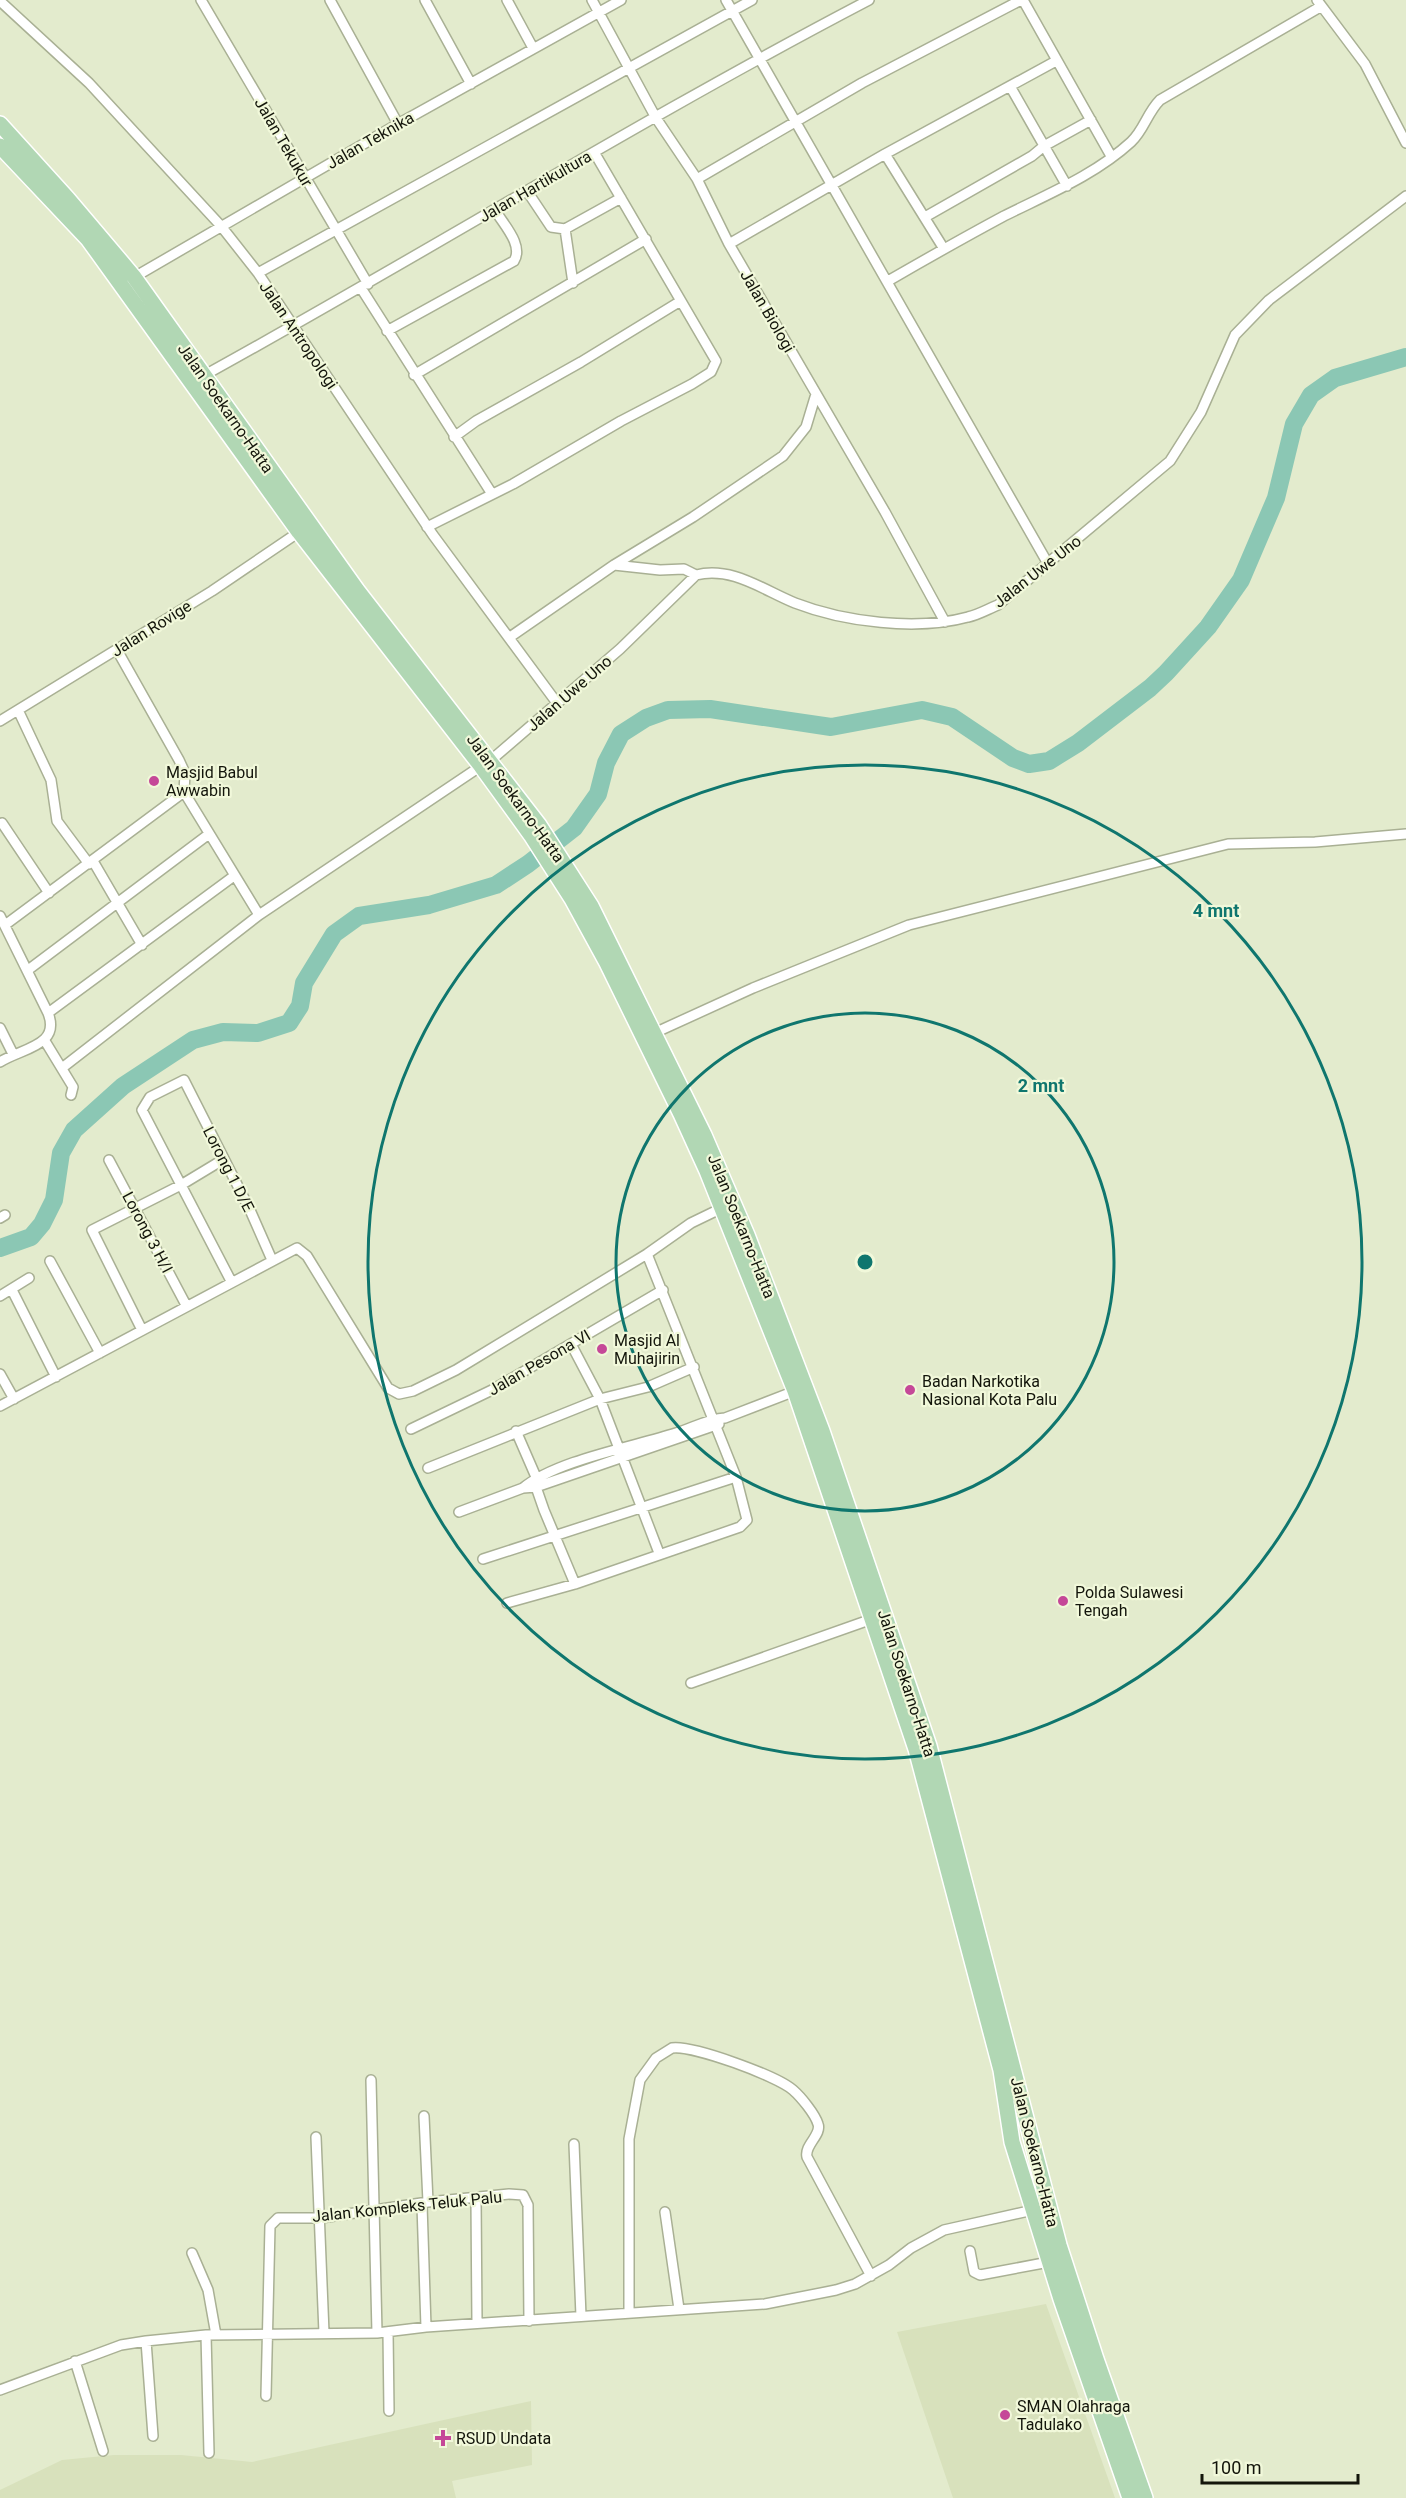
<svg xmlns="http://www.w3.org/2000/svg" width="1406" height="2498" font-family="Roboto,sans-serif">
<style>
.built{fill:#d8e1bc}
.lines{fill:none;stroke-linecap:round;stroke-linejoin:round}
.river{stroke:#8bc7b4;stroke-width:18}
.minor-casing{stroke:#a9b094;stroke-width:12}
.primary-casing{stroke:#fff;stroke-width:18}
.minor{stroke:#fff;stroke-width:9}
.primary{stroke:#b1d7b4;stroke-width:15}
.ring{fill:none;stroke:#0f766e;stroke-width:3}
.poi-dot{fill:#c54898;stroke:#f1f8da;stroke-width:2}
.labels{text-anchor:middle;stroke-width:4.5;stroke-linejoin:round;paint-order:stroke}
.street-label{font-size:16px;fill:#13150b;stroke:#f1f8da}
.poi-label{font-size:16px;fill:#13150b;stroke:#f1f8da;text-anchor:start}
.centre{fill:#0f766e;stroke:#f1f8da;stroke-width:3}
.ring-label{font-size:18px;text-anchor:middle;font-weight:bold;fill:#0f766e;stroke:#f1f8da;stroke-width:4.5;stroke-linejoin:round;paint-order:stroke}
</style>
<rect width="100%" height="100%" fill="#e3ebcd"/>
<path class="built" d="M1046,2304L1115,2498H953L897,2332Z
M531,2401L532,2465L452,2481L456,2498H0V2490L62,2460L114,2455H181L252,2462Z"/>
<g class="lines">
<path class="river" d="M0,1248L31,1237L42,1224L54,1200L61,1153L74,1130L123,1086L193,1040L223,1032L258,1033L289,1023L300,1006L304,983L334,934L359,916L429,905L496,885L528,864L574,828L598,794L606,763L621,734L646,718L668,710L710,709L831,727L922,710L952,717L1013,758L1029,764L1049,761L1078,743L1150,688L1166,673L1208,627L1241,580L1276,498L1294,424L1311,395L1335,378L1406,357"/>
<defs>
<path id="minor" d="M201,0L368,284
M330,0L398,124
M425,0L471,84
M507,0L533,48
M592,0L656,118L697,179L729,244L885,512L945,622
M726,0L1047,562
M1023,0L1111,156
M1317,0L1365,64L1406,143
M0,1L89,83L221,226L258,273L433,535L557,703
M1010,86L1067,186
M885,154L944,249
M697,179L862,83L1021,0
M527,191L551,227L565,229
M925,217L1032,156L1044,146L1091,120
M729,244L885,154L1056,61
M258,273L752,0
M131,279L398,124L621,0
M888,281C926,259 965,237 1004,216C1048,194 1095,175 1131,142C1144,130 1147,113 1160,100L1320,7
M573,283L565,229L621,198
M361,288L492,494
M387,331L514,261C524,245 503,224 495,210
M414,375L646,239
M203,376C426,253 643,118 869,0
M454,437L476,421L581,362L679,302
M427,527L513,484L621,421L692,384L711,372L716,361L594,152
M614,565L693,517L783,456L806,427L816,394
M510,637L614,565L660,570L684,569L696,575
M117,650L179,760L185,773L184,792
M18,710L51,780L57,821L89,864
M0,721L212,591L299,532
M490,761L620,649L696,575C732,566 763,590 795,603C844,622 917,631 968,617C978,615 988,609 998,605L1170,461L1201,412L1235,335L1269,300L1406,196
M2,823L49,893
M93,861L142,945
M0,916L48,1013C61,1046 22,1048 0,1062
M5,925L184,792L259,915
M28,970L209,834
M48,1013L234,876
M0,1028L13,1054
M650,1035L753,988L909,925L1228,844L1315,842L1406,834
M45,1041L73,1087L71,1095
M62,1068L259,915L481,766
M109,1160L186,1305
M0,1218L5,1215
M50,1261L100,1353
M231,1281L142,1110L150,1097L184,1080L250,1210L272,1260
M12,1290L56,1377
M0,1296L29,1278
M142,1330L92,1230L181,1185L224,1159
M571,1344L600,1399L659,1553
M0,1374L14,1399
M0,1406L297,1248L307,1256L388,1388L399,1394L413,1391L456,1370L647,1254L691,1223L722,1208
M411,1429L492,1390L663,1290
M516,1431L536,1477V1487L544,1510L575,1584
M428,1468L600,1399L648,1387L694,1367
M523,1488C557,1460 633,1447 676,1433C693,1428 707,1419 725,1418L795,1391
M459,1512L523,1488L536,1487L719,1424
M483,1559L736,1477
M507,1603L575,1584L740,1527L747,1520L736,1477L647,1254
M691,1683L872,1619
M371,2080L377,2333
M424,2116L428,2202
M316,2137L324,2333
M574,2144L581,2316
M476,2199L477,2323
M422,2205L426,2327
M665,2212L679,2309
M970,2251L974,2272L980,2275L1049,2262
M192,2253L208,2290L216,2335
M629,2313V2139L640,2080L656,2058L672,2048C693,2045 777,2076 793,2090C801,2097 815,2114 818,2124C822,2135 804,2145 807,2157L871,2276
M388,2332L389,2411
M206,2335L209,2453
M146,2341L153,2436
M75,2361L103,2451
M0,2390L121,2345L146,2341L206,2335L377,2333L426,2327L765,2304L836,2290L855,2284L889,2265L911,2248L944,2230L1033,2210
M266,2396L270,2226L278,2218H321L428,2202L509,2194L523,2195L528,2205L529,2321"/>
<path id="primary" d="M0,124L68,199L134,277L357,590L539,825L591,906L704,1135L747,1235L822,1431L929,1746L1059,2245L1096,2359L1145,2498
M0,146L88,239L299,532L481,766L531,835L572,899L607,963L681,1114L707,1171L795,1391L916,1749L1001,2070L1012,2142L1061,2299L1130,2498"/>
</defs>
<use href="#minor" class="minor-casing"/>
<use href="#primary" class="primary-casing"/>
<use href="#minor" class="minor"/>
<use href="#primary" class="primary"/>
</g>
<g class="ring">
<circle cx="865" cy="1262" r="249"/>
<circle cx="865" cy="1262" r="497"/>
</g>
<g class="poi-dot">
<circle cx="154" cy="781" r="6"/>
<circle cx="602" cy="1349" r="6"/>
<circle cx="910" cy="1390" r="6"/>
<circle cx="1063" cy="1601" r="6"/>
<circle cx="1005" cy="2415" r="6"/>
<path d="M440 2429h6v6h6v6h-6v6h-6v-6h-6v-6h6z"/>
</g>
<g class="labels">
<g class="street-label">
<text transform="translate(370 140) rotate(-30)" y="6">Jalan Teknika</text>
<text transform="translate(284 142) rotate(60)" y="6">Jalan Tekukur</text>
<text transform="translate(535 186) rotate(-30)" y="6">Jalan Hartikultura</text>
<text transform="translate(768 311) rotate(60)" y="6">Jalan Biologi</text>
<text transform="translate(299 335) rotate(56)" y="6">Jalan Antropologi</text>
<text transform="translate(226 408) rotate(55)" y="6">Jalan Soekarno-Hatta</text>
<text transform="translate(1037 571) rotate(-38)" y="6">Jalan Uwe Uno</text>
<text transform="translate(151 628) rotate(-32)" y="6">Jalan Rovige</text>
<text transform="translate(569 693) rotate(-41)" y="6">Jalan Uwe Uno</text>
<text transform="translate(516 798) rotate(54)" y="6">Jalan Soekarno-Hatta</text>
<text transform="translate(229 1169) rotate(63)" y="6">Lorong 1 D/E</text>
<text transform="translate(742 1226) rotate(68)" y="6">Jalan Soekarno-Hatta</text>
<text transform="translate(148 1232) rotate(62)" y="6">Lorong 3 H/I</text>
<text transform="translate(539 1362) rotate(-30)" y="6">Jalan Pesona VI</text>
<text transform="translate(907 1683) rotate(72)" y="6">Jalan Soekarno-Hatta</text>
<text transform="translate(1035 2152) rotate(76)" y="6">Jalan Soekarno-Hatta</text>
<text transform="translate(407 2206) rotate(-6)" y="6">Jalan Kompleks Teluk Palu</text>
</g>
<g class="poi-label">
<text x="166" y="778">Masjid Babul<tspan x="166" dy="18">Awwabin</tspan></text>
<text x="614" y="1346">Masjid Al<tspan x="614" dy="18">Muhajirin</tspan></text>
<text x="922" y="1387">Badan Narkotika<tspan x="922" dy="18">Nasional Kota Palu</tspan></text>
<text x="1075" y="1598">Polda Sulawesi<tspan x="1075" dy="18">Tengah</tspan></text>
<text x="1017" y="2412">SMAN Olahraga<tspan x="1017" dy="18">Tadulako</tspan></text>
<text x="456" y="2444">RSUD Undata</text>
</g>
</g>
<circle cx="865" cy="1262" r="9" class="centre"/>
<g class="ring-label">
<text x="1216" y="917">4 mnt</text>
<text x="1041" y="1092">2 mnt</text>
</g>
<path d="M1202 2474v9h156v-9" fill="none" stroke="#13150b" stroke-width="3"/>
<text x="1211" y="2474" font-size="18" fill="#13150b" stroke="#f1f8da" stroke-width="4.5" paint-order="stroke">100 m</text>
</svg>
